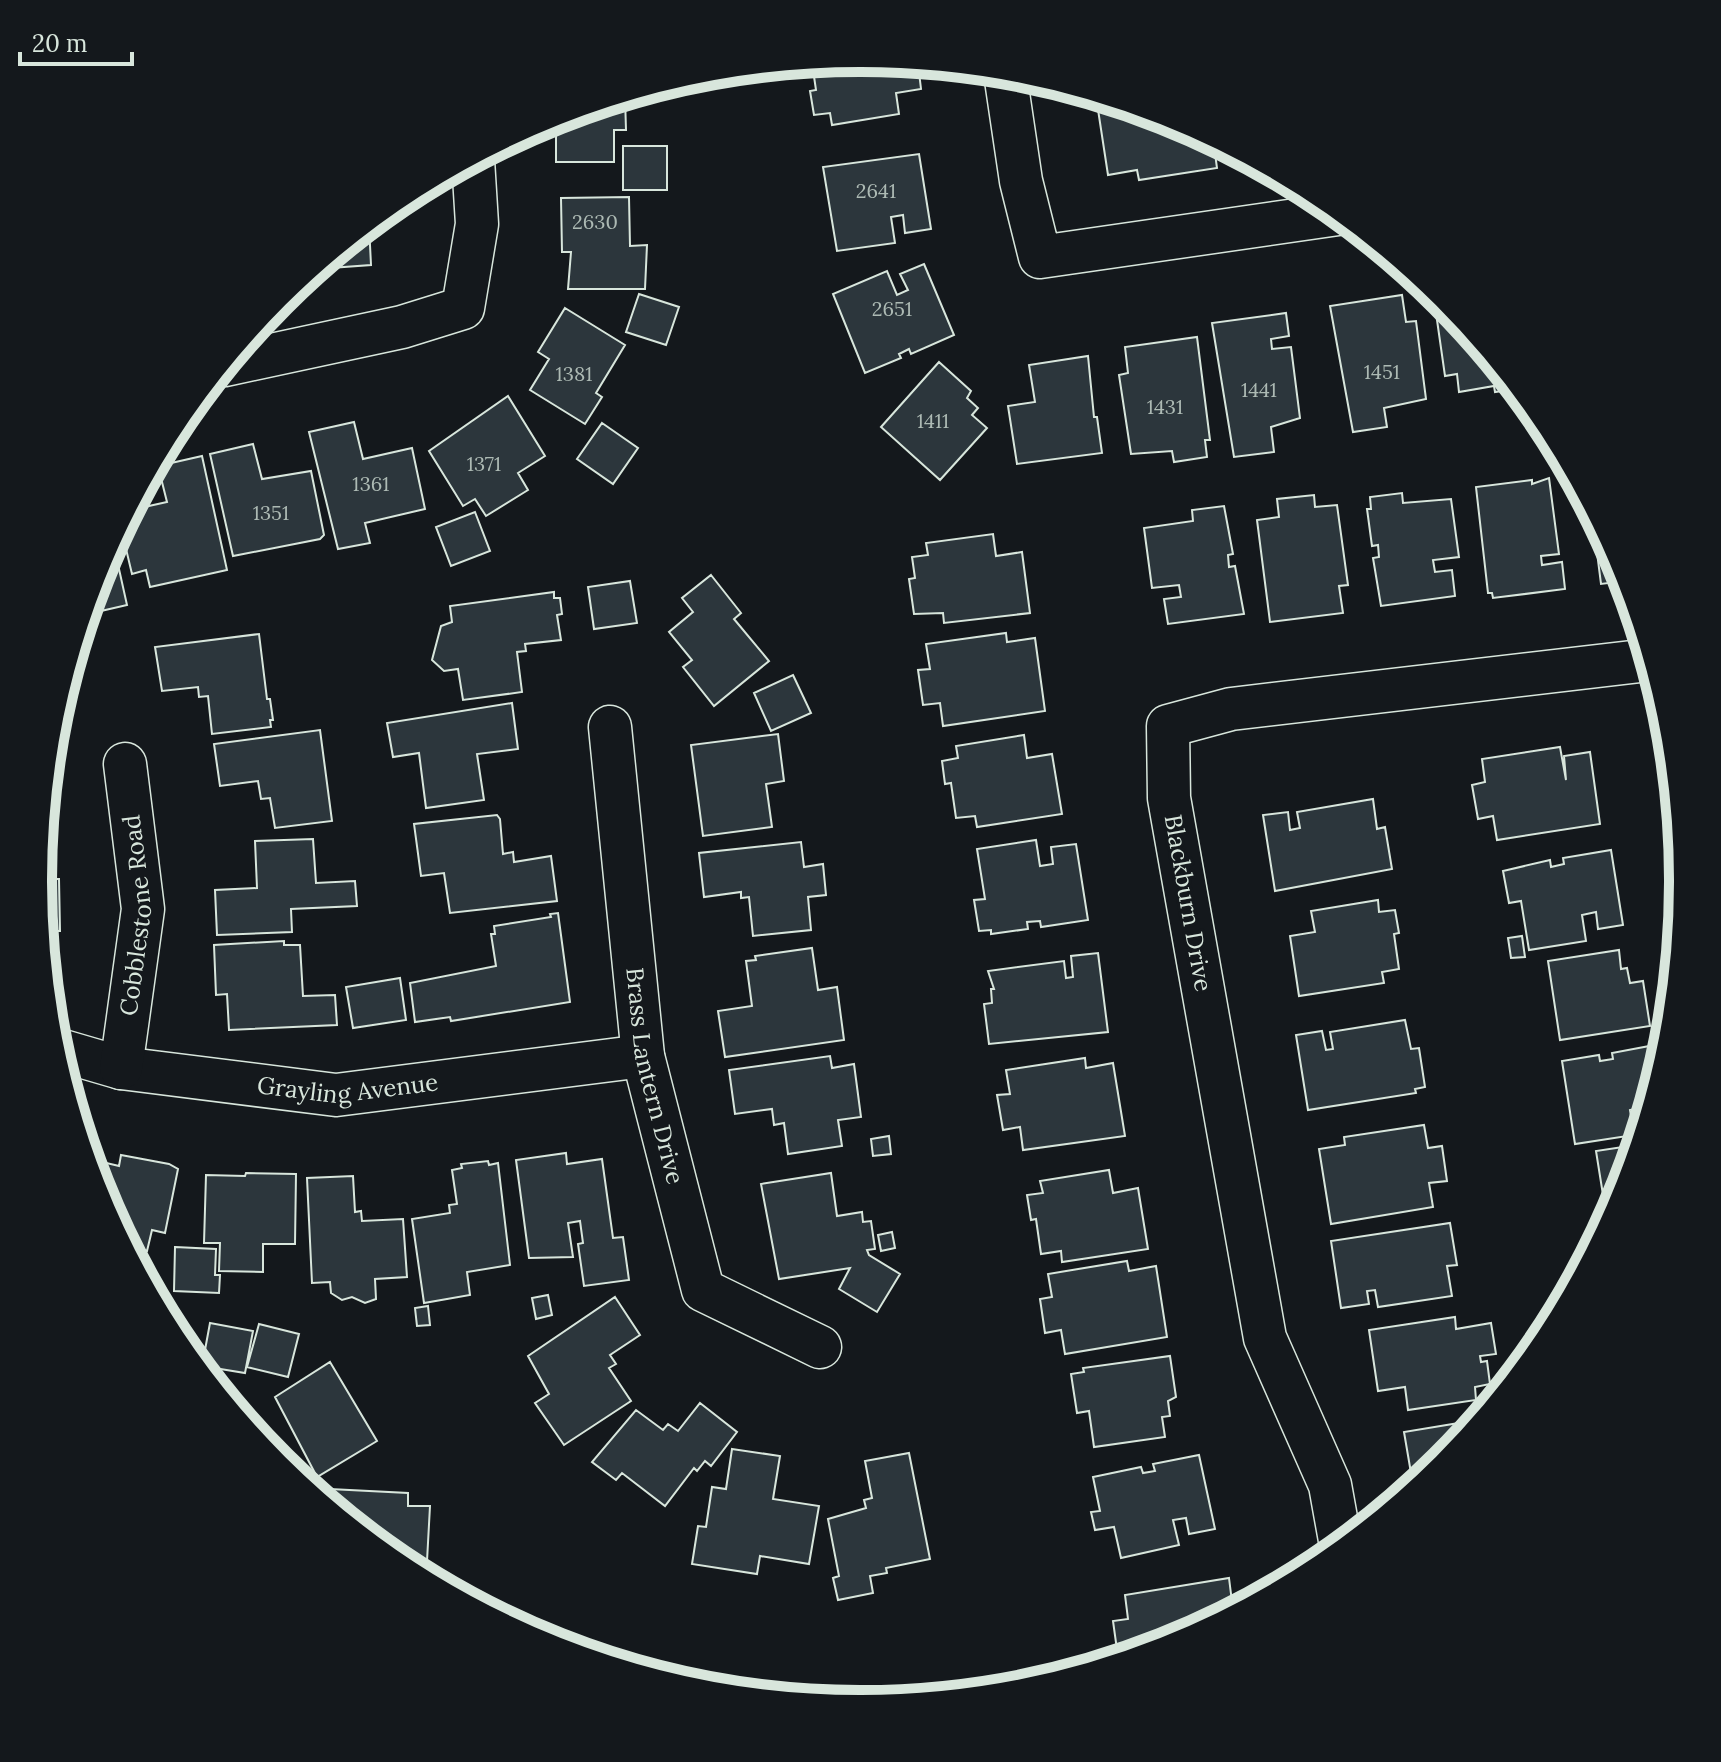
<svg xmlns="http://www.w3.org/2000/svg" width="1721" height="1762" font-family="Lora,serif">
<style>
.building{fill:#2c363c;stroke:#d8e6dc;stroke-width:2}
.lines{fill:none;stroke-linecap:round;stroke-linejoin:round}
.minor-casing{stroke:#d8e6dc;stroke-width:45}
.minor{stroke:#14181c;stroke-width:42}
.labels{text-anchor:middle;stroke-width:6;stroke-linejoin:round;paint-order:stroke}
.number-label{font-size:20px;fill:#adbab4}
.street-label{font-size:24px;fill:#d8e6dc;stroke:#14181c}
.rim{fill:none;stroke:#d8e6dc;stroke-width:10}
</style>
<rect width="100%" height="100%" fill="#14181c"/>
<path class="building" d="M861,59L918,64L921,89L896,93L899,114L832,125L830,113L814,115L810,91L816,90L812,63Z
M625,97L626,130H614V162H556V122L545,121Z
M1109,101L1176,121L1221,145L1214,146L1217,168L1139,180L1137,170L1108,175L1097,103Z
M623,146H667V190H623Z
M919,154L931,229L905,233L903,215L891,217L895,243L837,251L823,167Z
M629,197L630,246L647,245L645,289H568L571,252H562L561,198Z
M369,225L371,265L316,269Z
M924,264L954,335L911,354L909,349L899,354L901,358L865,373L833,294L887,271L897,295L908,290L900,274Z
M1433,292L1442,300L1515,389L1495,392L1494,386L1459,392L1457,374L1445,376Z
M639,294L679,307L666,345L626,332Z
M1402,295L1406,322L1416,321L1426,399L1384,408L1387,427L1353,432L1330,306Z
M565,308L625,345L596,393L602,397L585,424L530,390L549,359L538,352Z
M1286,313L1289,336L1271,339L1272,349L1291,347L1300,418L1271,427L1274,452L1234,457L1212,323Z
M1197,337L1210,440H1205L1207,457L1174,462L1172,451L1131,454L1119,375L1128,373L1125,347Z
M1088,356L1094,417H1097L1102,453L1017,464L1008,406L1035,402L1029,365Z
M939,362L971,391L967,398L978,408L972,415L987,428L940,480L881,427Z
M508,396L545,456L518,473L528,490L486,516L475,499L463,506L429,451Z
M354,422L363,459L412,448L425,509L365,523L370,543L338,549L309,432Z
M602,423L638,448L613,484L577,459Z
M253,444L262,479L311,471L324,535L320,539L233,556L210,454Z
M202,456L227,570L150,587L146,570L132,574L121,528L131,510L167,502L158,466Z
M1549,478L1559,554L1541,556L1542,565L1562,562L1565,589L1493,598L1492,593H1488L1476,487L1532,480V484Z
M1402,493L1403,503L1451,499L1459,557L1433,560L1435,572L1452,570L1455,596L1381,606L1373,558L1379,557L1378,545L1372,546L1367,509H1371L1370,497Z
M1314,495L1315,507L1337,505L1348,585L1339,586L1343,613L1270,622L1257,520L1279,517L1277,499Z
M1224,506L1233,554L1228,555L1229,567L1235,566L1244,614L1168,624L1164,599L1181,597L1179,585L1152,588L1144,528L1193,521L1192,510Z
M475,512L490,551L451,566L436,527Z
M1592,513L1621,567L1625,581L1601,584Z
M993,534L996,556L1022,552L1030,613L944,623L943,613L914,614L909,579L915,578L912,557L928,555L926,543Z
M113,542L127,605L101,611L100,604L94,605L92,595L101,566Z
M711,575L741,613L734,619L769,661L714,706L683,667L692,660L669,632L693,612L682,598Z
M630,581L637,623L594,629L588,587Z
M554,592V598H560L562,614L557,615L561,640L525,644L526,651L517,652L522,692L463,700L458,669L444,671L432,660L441,626L452,622L450,606Z
M1006,633L1007,642L1035,638L1045,711L943,726L940,703L923,705L918,670L930,669L926,644Z
M259,634L267,699H270L273,720H270L271,727L212,734L208,696L199,697L198,687L162,691L155,647Z
M793,675L811,713L771,731L754,693Z
M512,703L518,749L477,754L484,800L426,808L419,753L393,757L387,723Z
M320,730L332,821L275,828L270,798L261,799L258,781L220,786L214,744Z
M778,734L784,781L766,784L772,827L703,836L691,745Z
M1024,735L1027,758L1052,754L1062,814L977,827L975,816L956,818L951,783L945,784L942,761L958,758L956,746Z
M1560,747L1566,780L1564,756L1590,752L1600,824L1497,840L1493,816L1478,819L1472,785L1485,782L1482,759Z
M1373,799L1377,829L1385,827L1392,869L1275,891L1263,815L1288,812L1290,830L1300,828L1297,812Z
M497,815L500,819L503,854L513,852L514,862L551,856L557,901L450,913L444,873L421,876L414,824Z
M313,839L316,883L355,881L357,906L291,909L292,932L217,935L215,890L257,888L255,841Z
M1036,840L1040,866L1053,864L1051,847L1076,844L1088,920L1041,927L1040,921L1027,922L1028,929L991,934V930L979,931L974,900L985,899L977,849Z
M801,842L804,867L823,864L826,895L808,897L811,930L753,936L749,897L741,898V892L704,897L699,853Z
M1611,850L1623,925L1598,929L1596,912L1582,915L1586,941L1529,950L1521,901L1509,903L1503,871L1550,860L1551,867L1564,864L1563,858Z
M38,879H59L60,931H51V972H47Z
M1378,900L1379,912L1395,910L1399,933L1394,934L1399,969L1382,972L1384,983L1299,996L1290,936L1315,932L1311,911Z
M558,913L570,1002L451,1021L450,1017L415,1022L410,983L496,966L491,934H495L494,926L551,917L550,914Z
M1522,936L1525,957L1511,958L1508,938Z
M284,941V945H300L303,996L335,995L337,1025L229,1030L227,994L216,995L214,945Z
M812,948L818,990L837,987L844,1040L725,1057L718,1011L752,1006L746,961L756,960L755,956Z
M1619,950L1621,969L1627,968L1630,983L1643,981L1650,1026L1560,1040L1548,961Z
M1098,953L1108,1032L989,1044L984,1004L992,1003L991,989H994L988,971L1064,961L1066,978L1073,977L1071,956Z
M400,978L406,1020L353,1028L346,987Z
M1405,1020L1411,1049L1419,1048L1425,1087L1415,1089L1416,1093L1308,1110L1296,1035L1322,1031L1326,1050L1333,1049L1330,1032Z
M1660,1044L1662,1059L1646,1113L1645,1107L1630,1110L1634,1135L1575,1144L1562,1061L1599,1055L1600,1061L1613,1059L1612,1053Z
M830,1056L832,1068L854,1064L861,1117L838,1120L842,1146L788,1154L784,1123L774,1125L772,1109L735,1114L729,1070Z
M1085,1058L1086,1068L1113,1063L1125,1136L1023,1150L1020,1127L1003,1130L997,1095L1010,1094L1006,1070Z
M1424,1125L1428,1148L1442,1146L1447,1181L1429,1183L1433,1207L1331,1224L1319,1149L1345,1145L1344,1137Z
M889,1136L891,1154L873,1156L871,1139Z
M1636,1145L1620,1196L1607,1220L1596,1151Z
M566,1153L567,1164L602,1159L613,1238L623,1237L629,1280L584,1286L578,1244L583,1243L580,1221L568,1223L573,1257L529,1258L516,1160Z
M121,1155L169,1164L178,1169L165,1233L152,1230L147,1251L128,1247L100,1195L90,1159L119,1166Z
M488,1161L489,1165L498,1163L510,1265L467,1272L470,1295L424,1303L412,1219L450,1213L449,1205L457,1204L452,1170L462,1168L461,1164Z
M1109,1170L1113,1193L1138,1188L1148,1249L1062,1262L1061,1251L1041,1254L1036,1219L1031,1220L1027,1195L1043,1193L1040,1181Z
M246,1173L296,1174L295,1244H263V1272L219,1271L220,1243H204L206,1175L245,1176Z
M831,1173L837,1216L862,1212L863,1222L871,1221L875,1249L867,1250L869,1255L900,1274L877,1312L839,1289L850,1268L779,1279L761,1184Z
M353,1176L355,1212L361,1211L362,1221L403,1219L407,1277L375,1279L376,1299L365,1303L352,1297L342,1300L331,1293L330,1282L312,1283L307,1178Z
M1450,1223L1457,1265L1447,1266L1452,1296L1378,1307L1375,1290L1367,1291L1369,1304L1341,1308L1331,1241Z
M892,1232L895,1248L881,1251L878,1235Z
M175,1247L216,1249L215,1275H220L219,1293L174,1291Z
M1127,1261L1129,1271L1156,1266L1167,1337L1065,1354L1061,1330L1045,1333L1040,1299L1052,1297L1048,1274Z
M548,1295L552,1315L536,1319L532,1298Z
M615,1297L640,1335L610,1355L616,1364L609,1368L631,1401L564,1445L535,1403L549,1394L528,1356Z
M428,1306L430,1325L417,1326L415,1308Z
M1455,1317L1456,1329L1491,1323L1496,1354L1480,1356L1481,1362L1487,1361L1490,1384L1475,1387L1476,1400L1408,1410L1405,1387L1378,1391L1369,1330Z
M210,1323L253,1331L245,1373L202,1366Z
M259,1324L299,1334L288,1377L247,1367Z
M1170,1356L1176,1397L1168,1401L1170,1416L1162,1417L1165,1437L1094,1447L1089,1411L1077,1413L1071,1374L1084,1372L1083,1368Z
M330,1362L377,1441L317,1477L275,1397Z
M700,1403L737,1432L711,1466L705,1461L697,1471L694,1468L665,1506L622,1473L616,1480L592,1462L636,1410L663,1430L668,1424L678,1431Z
M1477,1420L1442,1463L1421,1480L1416,1472L1411,1473L1404,1432Z
M732,1449L780,1456L773,1499L819,1506L809,1564L760,1556L757,1574L692,1564L698,1526L706,1527L712,1487L726,1489Z
M909,1453L930,1559L886,1568L887,1573L870,1576L873,1593L838,1600L833,1578L839,1576L828,1519L866,1508L864,1500L872,1498L865,1461Z
M1199,1455L1215,1529L1189,1534L1186,1518L1173,1520L1179,1545L1121,1558L1114,1527L1095,1530L1091,1512L1100,1511L1093,1477L1141,1467L1143,1473L1155,1471L1153,1464Z
M310,1488L408,1493V1506H430L427,1561L405,1559L403,1565Z
M1229,1578L1233,1610L1175,1641L1118,1657L1113,1621L1128,1619L1125,1595Z"/>
<g class="lines">
<defs>
<g id="minor">
<path d="M1005,73L1021,181L1040,257L1338,214"/>
<path d="M225,365L402,327L463,308L477,224L473,160"/>
<path id="s1" d="M610,727L643,1056L703,1290L820,1347"/>
<path id="s2" d="M56,1049L121,1068L336,1095L643,1056"/>
<path id="s3" d="M121,1068L143,909L125,764"/>
<path d="M1341,1546L1330,1485L1265,1338L1169,798L1168,726L1231,709L1649,660"/>
</g>
</defs>
<use href="#minor" class="minor-casing"/>
<use href="#minor" class="minor"/>
</g>
<g class="labels">
<g class="number-label">
<text x="876" y="198">2641</text>
<text x="595" y="229">2630</text>
<text x="892" y="316">2651</text>
<text x="1382" y="379">1451</text>
<text x="574" y="381">1381</text>
<text x="1259" y="397">1441</text>
<text x="1165" y="414">1431</text>
<text x="933" y="428">1411</text>
<text x="484" y="471">1371</text>
<text x="371" y="491">1361</text>
<text x="271" y="520">1351</text>
</g>
<g class="street-label">
<text transform="translate(1188 903) rotate(80)" y="8">Blackburn Drive</text>
<text dy="8" stroke="none"><textPath href="#s3" startOffset="154">Cobblestone Road</textPath></text>
<text dy="8" stroke="none"><textPath href="#s1" startOffset="352">Brass Lantern Drive</textPath></text>
<text dy="8" stroke="none"><textPath href="#s2" startOffset="296">Grayling Avenue</textPath></text>
</g>
</g>
<path d="M0 0H1721V1762H0ZM860 72H861A808 808 0 0 1 1669 880V882A808 808 0 0 1 861 1690H860A808 808 0 0 1 52 882V880A808 808 0 0 1 860 72Z" fill="#14181c" fill-rule="evenodd"/>
<path class="rim" d="M860 72H861A808 808 0 0 1 1669 880V882A808 808 0 0 1 861 1690H860A808 808 0 0 1 52 882V880A808 808 0 0 1 860 72Z"/>
<path d="M20 52v12h112v-12" fill="none" stroke="#d8e6dc" stroke-width="4"/>
<text x="32" y="52" font-size="24" fill="#d8e6dc" stroke="#14181c" stroke-width="6" paint-order="stroke">20 m</text>
</svg>
